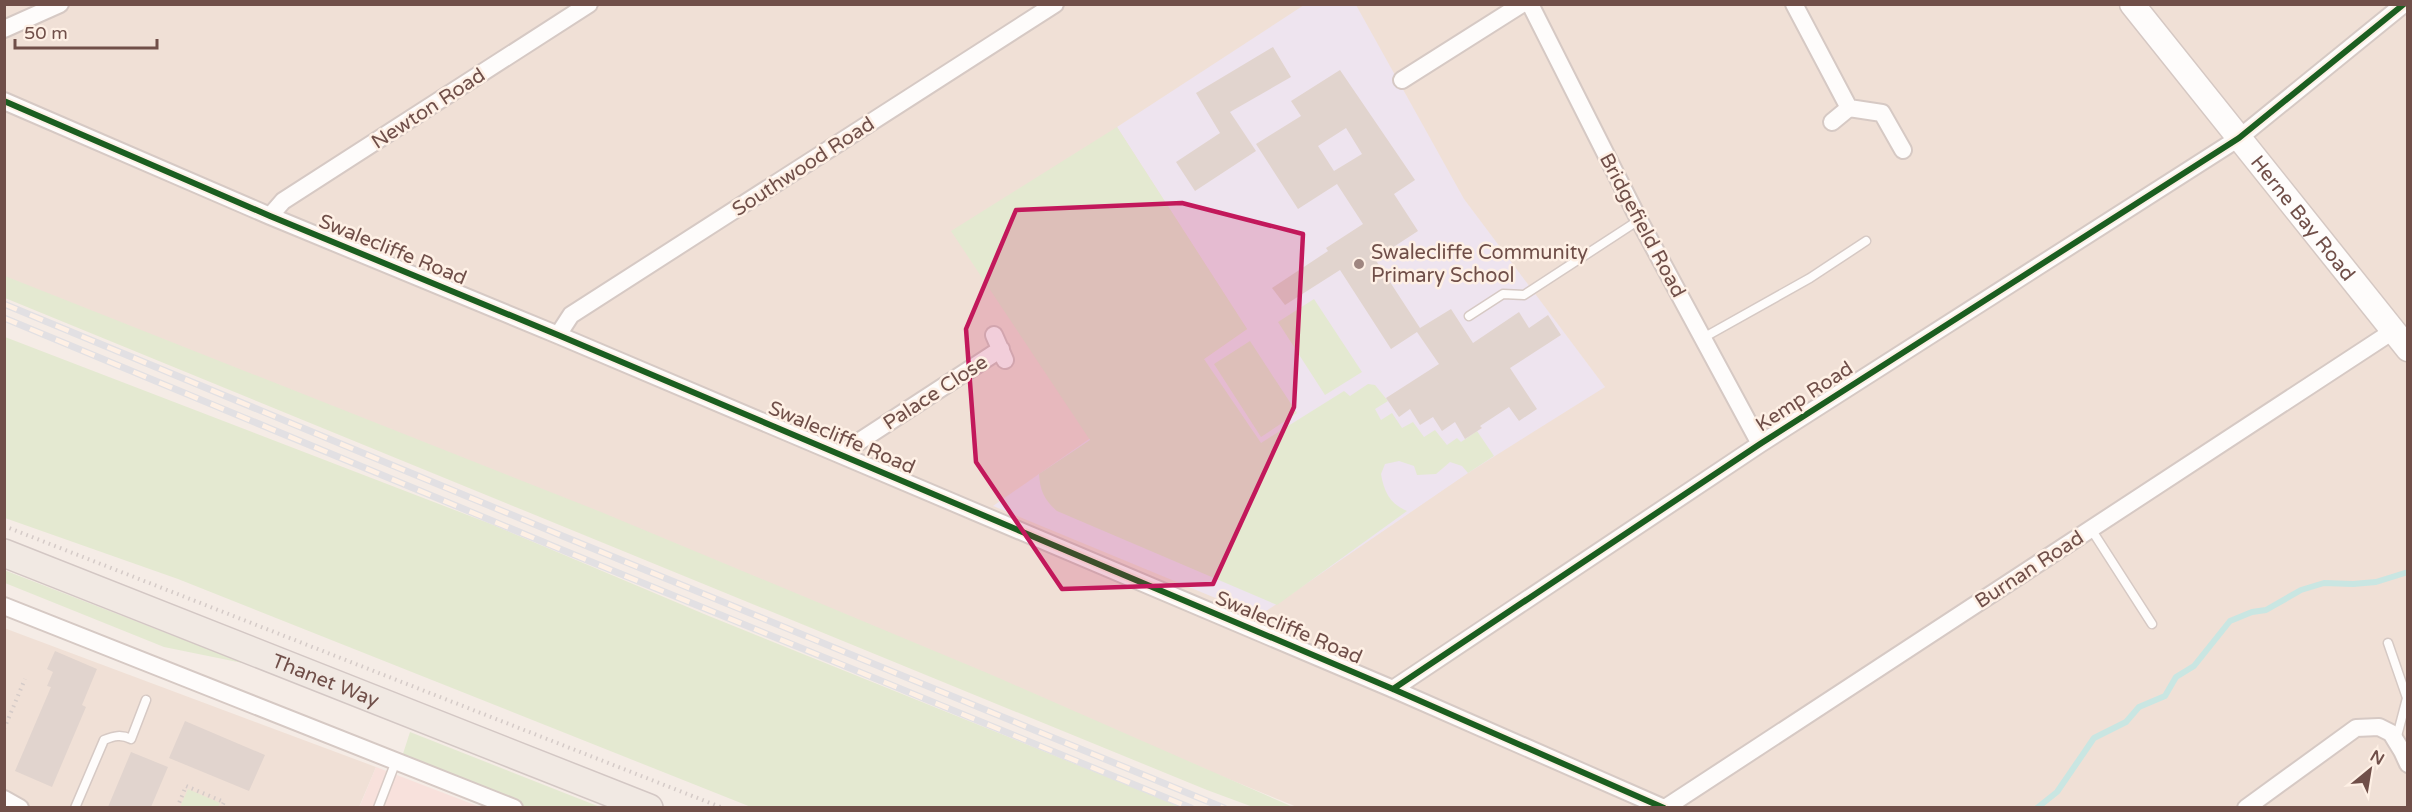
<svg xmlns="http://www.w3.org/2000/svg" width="2412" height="812" font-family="'Varela Round',sans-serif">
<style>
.residential{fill:#f0e0d6}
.commercial{fill:#f8e1dc}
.education{fill:#eee4ef}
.green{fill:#e4e9d1}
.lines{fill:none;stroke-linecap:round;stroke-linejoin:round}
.stream{stroke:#c9e6e2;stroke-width:6}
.building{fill:#e1d4ce;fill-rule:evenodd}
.lane-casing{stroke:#d6c9c4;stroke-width:11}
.street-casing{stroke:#d6c9c4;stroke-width:20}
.secondary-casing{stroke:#d5c8c3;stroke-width:27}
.primary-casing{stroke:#d3c7c4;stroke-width:30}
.path{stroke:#d5cbc8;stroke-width:4;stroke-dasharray:1.5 4.5;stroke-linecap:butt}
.lane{stroke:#fefcfb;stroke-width:8}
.street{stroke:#fefcfb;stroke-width:16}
.secondary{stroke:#fefcfb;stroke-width:24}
.primary{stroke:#f1e9e3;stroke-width:27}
.rail-casing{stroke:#e2e0e3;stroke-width:7}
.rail{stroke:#fef0e5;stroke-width:4.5;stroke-dasharray:14;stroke-linecap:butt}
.cycleway-casing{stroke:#fef0e5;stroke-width:10}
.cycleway{stroke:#1b5e20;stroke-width:6}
.marked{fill:#c2185b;fill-opacity:0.2;stroke:#c2185b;stroke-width:4.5;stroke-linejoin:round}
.poi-dot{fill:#9f8680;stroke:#fef0e5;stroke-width:2}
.labels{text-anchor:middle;stroke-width:5;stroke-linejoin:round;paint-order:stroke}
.street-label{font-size:20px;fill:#704f49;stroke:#fef0e5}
.poi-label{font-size:20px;fill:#704f49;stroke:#fef0e5;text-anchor:start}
</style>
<rect width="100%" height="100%" fill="#f5ece6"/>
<path class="residential" d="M4,5H2407V807H1297L5,279Z
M4,628L376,767L359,807H5Z"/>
<path class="commercial" d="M376,767L480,807L359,808Z"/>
<path class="education" d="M1304,5H1356L1464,199L1605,387L1468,473L1259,616L993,506L1247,329L1117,127Z"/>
<path class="green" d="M1117,127L1247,329L1204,359L1261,443L1344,391L1350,396L1368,384L1375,385L1388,401L1375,409L1381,420L1392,413L1402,428L1413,422L1424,437L1435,430L1447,445L1457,438L1461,442L1477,431L1494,456L1468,473L1462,466L1450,462L1436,474L1417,475L1414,466L1399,461L1385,464L1381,474C1384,492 1390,504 1407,511L1277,605L1057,511C1044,500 1040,490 1039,474L1090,440L951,231Z
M5,276L601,512L992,675L1293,807H1253L1207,790L5,298Z
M1314,299L1362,372L1325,395L1278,322Z
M5,337L491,524L704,614L1182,807H751L178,579L5,518Z
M1250,341L1297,413L1261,437L1214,364Z
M4,570L174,636L262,667L164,647L5,583Z
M410,732L600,807H523L401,760Z
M188,789L220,803L218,807H180Z"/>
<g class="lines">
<path class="stream" d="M2037,808L2057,792L2094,738L2126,722L2139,707L2165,696L2176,677L2194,666L2230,621L2252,612L2266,610L2301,590L2324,583L2353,584L2376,582L2408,572"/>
</g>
<path class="building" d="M1273,47L1291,77L1230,112L1256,151L1195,191L1176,162L1220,133L1196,93Z
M1340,70L1415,180L1394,194L1418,231L1375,259L1420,328L1451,309L1473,343L1519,312L1529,328L1548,315L1561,335L1510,368L1537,409L1519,421L1509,407L1480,426L1482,428L1465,439L1455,422L1442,431L1433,417L1420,425L1410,409L1399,417L1386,398L1439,364L1417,332L1391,349L1340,270L1285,305L1272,288L1328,251L1326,248L1363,224L1337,184L1298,209L1256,144L1301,116L1291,101ZM1346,128L1362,154L1334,171L1318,146Z
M55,651L97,669L82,705L86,707L52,787L15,771L51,687L47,686L53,672L47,669Z
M185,721L265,755L249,791L169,758Z
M131,752L168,767L151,807H108Z"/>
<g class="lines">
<defs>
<path id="lane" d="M1469,316L1503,294L1524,295L1639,220
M1703,338L1810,278L1866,241
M2091,529L2152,624
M2388,643L2407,698L2396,740
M75,808L104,740C114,736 121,734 131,739L146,700
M378,808L396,761"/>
<path id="street" d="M1530,4L1639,220L1760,444
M1794,4L1849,108L1882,113L1903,150
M4,29L60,4
M1402,80L1522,4
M4,101L270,216L558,335L1393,689L1664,808
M1832,122L1849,108
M270,216L283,201L589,4
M558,335L571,315L1055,4
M994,335L1005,360
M840,454L1001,349
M4,606L514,808
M1393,689L1760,444L2239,138L2404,4
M4,799L20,808
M1665,808L2393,331
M2246,808L2356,728L2379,727L2391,733L2402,751L2408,764"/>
<g id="secondary">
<path id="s1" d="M2132,4L2408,349"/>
</g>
<g id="primary">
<path id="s2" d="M4,553L649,808"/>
</g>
</defs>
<use href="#lane" class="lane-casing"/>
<use href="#street" class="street-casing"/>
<use href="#secondary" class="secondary-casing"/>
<use href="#primary" class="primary-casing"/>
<path class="path" d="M4,526L723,808
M4,729L25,679
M177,808L186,786L224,802L221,808"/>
<use href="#lane" class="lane"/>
<use href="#street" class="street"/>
<use href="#secondary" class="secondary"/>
<use href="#primary" class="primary"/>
<defs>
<path id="rail" d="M4,304L565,537L1224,808
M4,318L560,549L1191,808"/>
</defs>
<use href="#rail" class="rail-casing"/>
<use href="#rail" class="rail"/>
<defs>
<path id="cycleway" d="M4,101L270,216L558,335L1393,689L1664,808
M1393,689L1760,444L2239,138L2404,4"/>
</defs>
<use href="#cycleway" class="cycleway-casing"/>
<use href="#cycleway" class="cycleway"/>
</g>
<path class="marked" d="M1182,203L1303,234L1294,407L1213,584L1062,589L976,462L966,329L1016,210Z"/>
<circle class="poi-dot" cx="1359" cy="264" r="6"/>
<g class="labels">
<g class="street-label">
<text transform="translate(428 108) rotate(-33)" y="7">Newton Road</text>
<text transform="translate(803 166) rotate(-33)" y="7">Southwood Road</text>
<text dy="7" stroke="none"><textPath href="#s1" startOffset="274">Herne Bay Road</textPath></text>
<text transform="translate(1643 225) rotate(62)" y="7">Bridgefield Road</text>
<text transform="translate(393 249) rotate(22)" y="7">Swalecliffe Road</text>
<text transform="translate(935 392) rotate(-33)" y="7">Palace Close</text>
<text transform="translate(1804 396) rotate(-33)" y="7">Kemp Road</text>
<text transform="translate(842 437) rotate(23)" y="7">Swalecliffe Road</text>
<text transform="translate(2029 569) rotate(-33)" y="7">Burnan Road</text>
<text transform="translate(1289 627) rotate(23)" y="7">Swalecliffe Road</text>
<text dy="7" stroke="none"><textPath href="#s2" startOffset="346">Thanet Way</textPath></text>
</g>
<g class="poi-label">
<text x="1371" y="259">Swalecliffe Community<tspan x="1371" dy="23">Primary School</tspan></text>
</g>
</g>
<rect width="2412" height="812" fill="none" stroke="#704f49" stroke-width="12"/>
<g transform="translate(2370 770) rotate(30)" stroke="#fef0e5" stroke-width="4.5" paint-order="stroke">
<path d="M0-4.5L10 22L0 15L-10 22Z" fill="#704f49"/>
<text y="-9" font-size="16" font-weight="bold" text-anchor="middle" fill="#704f49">N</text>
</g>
<path d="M15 39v9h142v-9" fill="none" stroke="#704f49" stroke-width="3"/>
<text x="24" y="39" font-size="18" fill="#704f49" stroke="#fef0e5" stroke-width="4.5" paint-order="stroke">50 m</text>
</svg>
